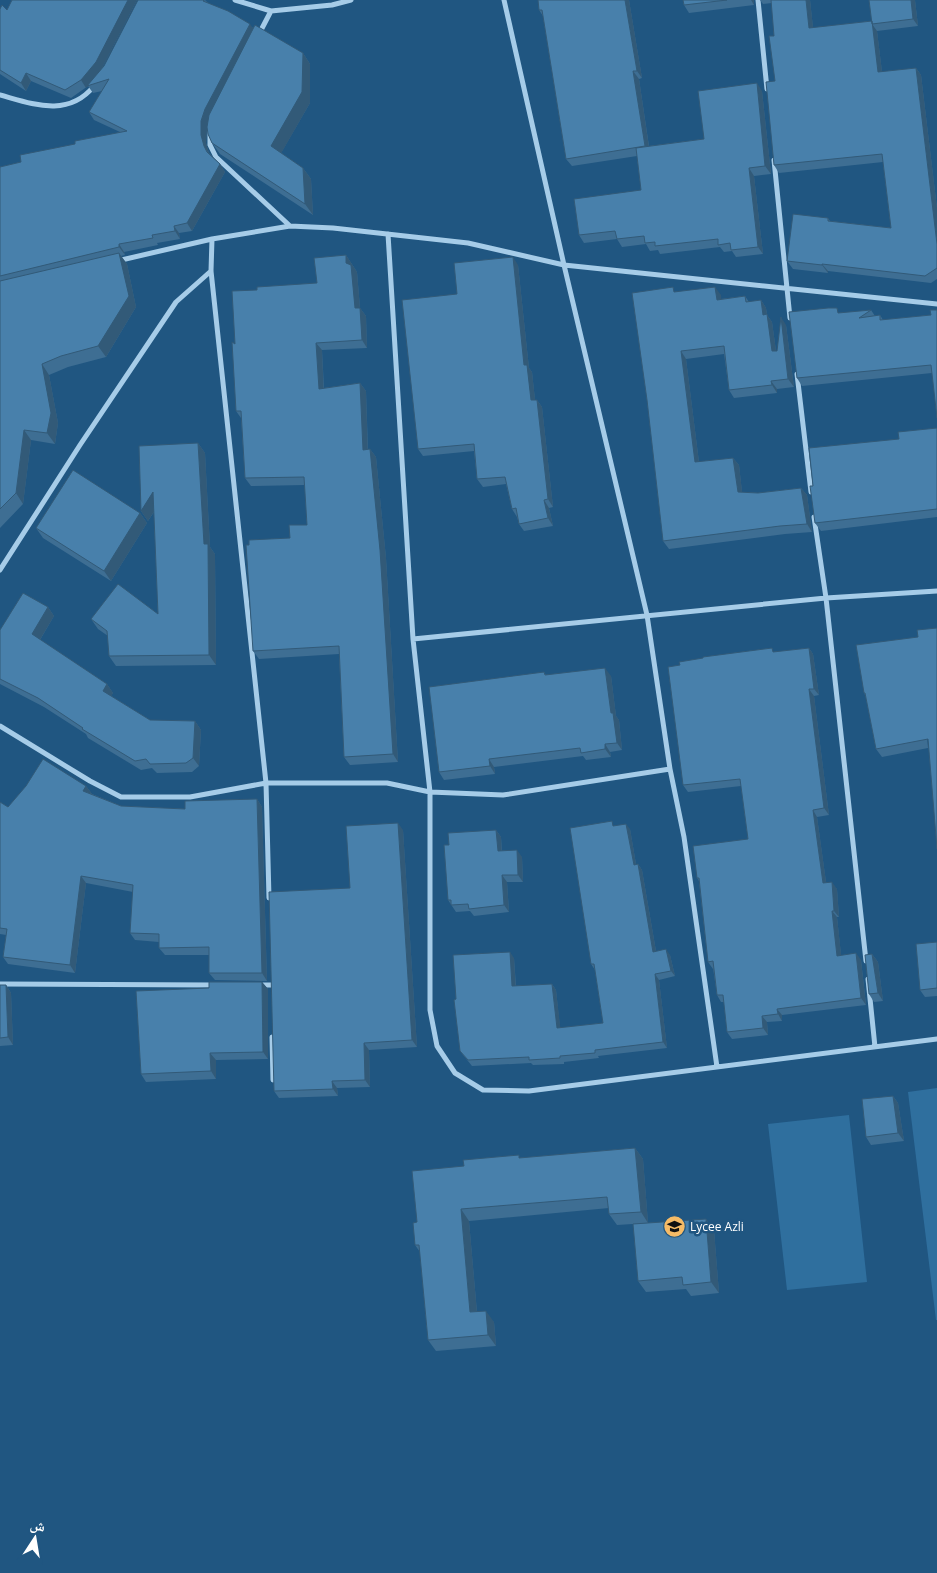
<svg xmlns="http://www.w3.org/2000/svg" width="937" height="1573" font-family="'Open Sans','Noto Naskh Arabic',sans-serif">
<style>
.green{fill:#2f6f9e}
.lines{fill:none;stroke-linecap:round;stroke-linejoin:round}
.street{stroke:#a6cce8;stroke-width:5}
.wall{fill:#3e6e93}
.shaded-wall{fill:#325a78}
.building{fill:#4880ab;stroke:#325a78}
.labels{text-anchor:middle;stroke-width:5;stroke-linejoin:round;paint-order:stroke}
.poi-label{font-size:12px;fill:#fff;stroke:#205681;text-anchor:start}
</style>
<rect width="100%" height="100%" fill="#205681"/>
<path class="green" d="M937,1088V1320H936L908,1092Z
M849,1115L867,1282L787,1290L768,1124Z"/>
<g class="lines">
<path class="street" d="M235,0L271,11L332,5L351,0
M504,0L564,265L647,615L670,769L684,837L717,1067
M758,0L767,89
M259,34L271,11
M0,95C33,104 68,118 94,86
M210,131V145L216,157L290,226
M774,160L790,318
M388,234L413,639L430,792V1010L437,1046L455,1073L483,1090L529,1091L937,1039
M212,239L211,271L266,783L269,898
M117,261L212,239L290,226L333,228L468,243L564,265L937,304
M797,374L811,492
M814,517L826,598L866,961
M0,570L80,445L176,302L211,271
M413,639L826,598L937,591
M0,726L90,781L121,797H190L266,783H387L430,792L503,795L670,769
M868,979L875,1047
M0,984L214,985
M258,985H272
M272,1037L273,1080"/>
</g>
<path class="wall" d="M12,0H137L102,68L205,0L207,2L253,28L303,53L310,64V103L281,153L303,168L311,179L313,215L220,154L212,143L207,128L206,143L209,153L220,164L225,172L192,231L179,233L180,239L157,243L158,245L124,252L125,255L121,256L127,264L136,307L106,357L68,367L49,375L58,423L55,444L31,440L23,504L0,528V167L21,162L75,144L120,132L94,120L89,112L102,91L93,93L88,86L71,98L31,81L26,91L0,74V9L7,10Z
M629,0L642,78L639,79L649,146L704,139L762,91L771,174L754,176L763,254L736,257L732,251L724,252L720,247L660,254L658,250L650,251L646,244L622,247L617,239L584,243L579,235L641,190L637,156L572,166L566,159L543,16L539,10Z
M683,0H754V5L689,13L684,5Z
M760,0H810L813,28L872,21L869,0H915L918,26L877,31L882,72L916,68L921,75L937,208V279L931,283L828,271V273L793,269L787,261L828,218L830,221L891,228L883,162L779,173L774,165L775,81L774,36L772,3L763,4Z
M346,255L357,272L360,308L366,316L367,348L322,350L324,388L360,383L366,391L368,449H370L376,457L386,558L398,762L350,765L344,757L339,654L259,659L253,651L290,538L307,525L305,485L251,486L245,478L241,418L236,411L235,344L257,290L317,283Z
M518,265L529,368L532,372L535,400H537L542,407L553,507L549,508L553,526L524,531L519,524L517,517L512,509L506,484L483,487L477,479L474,451L423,456L418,449L457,294Z
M676,292L721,295V299L745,296L749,302L761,300L766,308L767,315L772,322L776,351H777L786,325L794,387L777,389V393L734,398L729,390L724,354L686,359L699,462L733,458L739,465L742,492L758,493L801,488L807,495L812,532L785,534L669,549L663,541Z
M871,310L875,316L880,315L883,320L931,315L932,373L802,386L797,378L841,313Z
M937,428V517L821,531L815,523L813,486L899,439Z
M198,443L205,453L210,547L215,554L216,665L116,666L109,656L108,636L98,629L91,619L158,614L154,512L148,521L141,511Z
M140,513L147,523L111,581L43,538L36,528Z
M48,607L54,616L40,640L107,684L113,693L111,696L150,720L195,721L201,730L199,766L192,772L157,773L152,768L141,770L88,738L86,734L44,707L0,684V630Z
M918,637L928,748L882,757L876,749L866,697L864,693Z
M809,648L813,654L819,695L814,696L829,815L817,817L826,882L837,889L839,917H837L841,955L861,960L866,1005L782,1015V1021L767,1022L768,1035L732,1039L727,1032L724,1002H721L717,995L713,968V969L708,962L699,881L697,878L748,839L741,786L688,792L683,785L775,652Z
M544,672L546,675L611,676L616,716L619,720L622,750L610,752L611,757L586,760L583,756L494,767L495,774L444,780L439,772Z
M86,786L92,794L121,806L185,809L257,799L262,807L267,981L215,980L209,973V955H165L159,948V942L135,940L130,933L133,892L86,883L75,973L8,964L3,957L6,935L0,934V802L8,807Z
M615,826L630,829L636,864H638L642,870L656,951L670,955L675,976L659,980L667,1048L598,1056L599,1058L564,1062V1064L533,1065L531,1063L472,1066L460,1051L456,999L514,958L516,986L552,984L556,990L560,1028L603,1023L595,970L591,964Z
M403,830L417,1047L369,1050L370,1087L337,1088L338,1096L279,1098L274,1091L350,888Z
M496,830L501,837L502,851L522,857L523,882H507L509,912L474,916L470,911L456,912L448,900L449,845Z
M937,942V996L925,997L920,990Z
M872,954L878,962L883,1001L874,1002L869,994Z
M262,982L268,989V1059L216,1060V1079L146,1082L141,1074L209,988Z
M0,985H6L11,993L13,1045L0,1046Z
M893,1096L898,1103L904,1141L871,1145L866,1137Z
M635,1148L643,1159L648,1223L617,1225L609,1214V1208L469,1221L477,1312L494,1322L496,1346L436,1351L428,1340L420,1252L415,1245L417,1222L464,1166L521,1158Z
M706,1219L714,1230L719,1293L691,1296L686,1289L646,1292L638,1281Z"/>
<path class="shaded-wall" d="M128,0H137L101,70L86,88L81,80Z
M625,0H629L642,78L637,71Z
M751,0H754V5Z
M806,0H810L814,36L809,28Z
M911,0H915L918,26L913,19Z
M250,24L255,31L207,129L206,143L209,153L213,160L204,146L201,135V121L205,109Z
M872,24L877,31L883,80L878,72Z
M303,53L310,64V103L279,157L271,146Z
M916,68L921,75L937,208V244Z
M633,71L639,79L650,154L645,146Z
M26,73L31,81L26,91L21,83Z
M757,83L762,91L771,174L765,166Z
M220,164L225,172L192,231L187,223Z
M303,168L311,179L313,215L305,204Z
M749,168L754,176L763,254L758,247Z
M174,226L179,233L180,239L175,231Z
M119,244L124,252L125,255L119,247Z
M119,253L127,264L136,307L106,357L98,346Z
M346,255L357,272L360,308L366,316L367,348L362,340L346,263Z
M513,257L518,265L529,368L532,372L536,408L531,400L524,365Z
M822,264L828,271V273L822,265Z
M715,287L721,295L722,307L717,300Z
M761,300L766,308L767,315L772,322L777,358L772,351L763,315Z
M781,317L786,325L794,387L788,379Z
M316,343L322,350L324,397L319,389Z
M681,351L686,359L700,470L695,462Z
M42,364L49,375L58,423L55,444L47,433Z
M771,381L777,389V393L772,385Z
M360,383L366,391L368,458L363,450Z
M537,400L542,407L553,507L548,499Z
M24,430L31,440L23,504L16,493Z
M198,443L205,453L210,547L215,554L216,665L209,655L204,544Z
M370,449L376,457L386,558L398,762L393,754Z
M733,458L739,465L743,500L738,492Z
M801,488L807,495L812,532L807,524Z
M153,492L160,502L148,521L141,511Z
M544,500L549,508L553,526L548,518Z
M140,513L147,523L111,581L104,571Z
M48,607L54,616L38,643L32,634Z
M809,648L813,654L819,695L814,689Z
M605,668L611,676L616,716L619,720L622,750L617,743L611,713Z
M107,684L113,693L109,700L103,691Z
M809,689L814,696L829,815L824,808Z
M195,721L201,730L199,766L193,758Z
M605,744L610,752L611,757L605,749Z
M489,759L494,767L495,774L490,766Z
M86,786L92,794L83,791Z
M257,799L262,807L267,981L262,973Z
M813,810L817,817L827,889L823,883Z
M398,823L403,830L417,1047L412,1040Z
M626,824L630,829L637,870L634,865Z
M496,830L501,837L502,858L498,851Z
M517,850L522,857L523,882L518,875Z
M638,864L642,870L657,957L653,952Z
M502,875L507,882L509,912L504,905Z
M81,876L86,883L75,973L70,965Z
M832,882L837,889L839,917L834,911Z
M832,911L837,917L842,963L837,956Z
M666,949L670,955L675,976L671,971Z
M510,952L514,958L516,992L512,986Z
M856,953L861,960L866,1005L861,998Z
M872,954L878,962L883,1001L878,993Z
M655,974L659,980L667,1048L663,1042Z
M262,982L268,989V1059L263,1052Z
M552,984L556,990L561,1033L557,1028Z
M6,985L11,993L13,1045L8,1037Z
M777,1009L782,1015V1021L778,1014Z
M762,1016L767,1022L768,1035L763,1028Z
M364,1043L369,1050L370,1087L365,1080Z
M210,1053L216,1060V1079L211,1071Z
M332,1081L337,1088L338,1096L333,1089Z
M893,1096L898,1103L904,1141L898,1133Z
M635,1148L643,1159L648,1223L641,1212Z
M461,1209L469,1221L478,1324L470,1312Z
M706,1219L714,1230L719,1293L711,1282Z
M486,1311L494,1322L496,1346L488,1335Z"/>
<path class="building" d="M12,0H128L96,62L81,80L65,90L26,73L21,83L0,70V9L2,5L7,10Z
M138,0H204L203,1L228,11L250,24L205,109L201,121V135L204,146L207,152L220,164L187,223L174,226L175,231L152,235L153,238L119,244V247L0,276V167L21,162L20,155L75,144V141L127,131L89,112L109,79L87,86L104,66Z
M538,0H625L637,71H633L645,146L566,159L542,10H539Z
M683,0H727L684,5Z
M771,0H806L809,28L872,21L878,72L916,68L937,244V268L925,276L822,264V265L787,261L793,214L828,218V221L891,228L882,154L774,165L766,82L775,81L769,36H774Z
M869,0H911L913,19L872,24Z
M255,25L303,53L302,92L271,146L303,168L305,204L212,143L208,134L207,127L209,115Z
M757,83L765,166L749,168L758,247L731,250L730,243L718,245V239L655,246V242L645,243L644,236L617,239L615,231L579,235L574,199L641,190L636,148L704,139L698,91Z
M119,253L129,296L98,346L61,356L42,364L51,413L47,433L24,430L16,493L0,509V281Z
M346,255V263L351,265L355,308H360L362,340L316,343L319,389L360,383L363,450L370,449L380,550L393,754L344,757L339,646L253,651L246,545H249V540L290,538L289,525H307L304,477L245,478L241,411H236L232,342L235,344L232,291L257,290V287L317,283L314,258Z
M513,257L524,365H527L531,400H537L548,499L544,500L548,518L519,524L516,508L512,509L505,477L477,479L474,444L418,449L402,300L457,294L454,263Z
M673,287L674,292L715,287L717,300L745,296L746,302L761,300L763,315L767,314L772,351H777L781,317L788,379L771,381L772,385L729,390L724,346L681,351L695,462L733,458L738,492L758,493L801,488L807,524L780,526L663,541L647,400L632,293Z
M828,308H837L838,313L871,310L859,318L880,315V320L931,315L930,310H937V418L931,365L797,378L789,312Z
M937,428V509L815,523L810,486H813L809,448L899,439L898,432Z
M198,443L204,544H208L209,655L109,656L107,631L91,619L118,584L158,614L153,492L141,511L139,446Z
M73,470L140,513L104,571L36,528Z
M23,593L48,607L32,634L107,684L103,691L150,720L195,721L193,758L186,763L150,764L146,759L135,761L82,729L83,728L38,698L0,679V630Z
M937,628V849L928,739L876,749L865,693H864L856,645L918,637L917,630Z
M772,648L773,652L809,648L814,689H809L824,808L813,810L823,883L832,882L834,911H832L837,956L856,953L861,998L777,1009L778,1014L762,1016L763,1028L727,1032L723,995H717L713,961L708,962L699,878H697L693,846L748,839L740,779L683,785L668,667L680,665L679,662L703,658V657Z
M605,668L611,713H613L617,743L605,744V749L581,753L580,748L489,759L490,766L439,772L429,687L544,672L545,675Z
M43,759L86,786L83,791L121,806L185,809V801L257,799L262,973H209V947L159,948V934L130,933L133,885L81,876L70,965L3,957L7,929L0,928V802L8,807L26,786Z
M612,821L613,826L626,824L634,865L638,864L653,952L666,949L671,971L655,974L663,1042L595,1050V1053L560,1056V1058L529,1060V1057L468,1060L460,1051L454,1000L456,999L453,955L510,952L512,986L552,984L557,1028L603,1023L594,964H591L570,828Z
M398,823L412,1040L364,1043L365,1080L332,1081L333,1089L274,1091L269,892L350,888L346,826Z
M496,830L498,851L517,850L518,875H502L504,905L469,909L468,904L451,905V900H448L444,845H449L448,833Z
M937,942V988L920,990L916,944Z
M872,954L878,993L869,994L865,955Z
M209,982H262L263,1052L210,1053L211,1071L141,1074L136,991L209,988Z
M0,985H6L8,1037L0,1038Z
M893,1096L898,1133L866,1137L862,1099Z
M635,1148L641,1212L609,1214L607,1197L461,1209L470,1312L486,1311L488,1335L428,1340L419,1245H415L413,1223L417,1222L412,1171L464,1166L463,1160L519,1155V1158Z
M706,1219L711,1282L683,1285L682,1277L638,1281L633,1224Z"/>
<defs>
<symbol id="school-disc" viewBox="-11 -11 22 22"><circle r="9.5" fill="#f6bb66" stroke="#205681"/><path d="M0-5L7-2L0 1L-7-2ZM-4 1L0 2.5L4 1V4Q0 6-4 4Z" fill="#111"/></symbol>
</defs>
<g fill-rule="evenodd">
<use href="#school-disc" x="662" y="1214" width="25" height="25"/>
</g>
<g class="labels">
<g class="poi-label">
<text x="690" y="1231">Lycee Azli</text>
</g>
</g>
<g transform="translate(35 1538) rotate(12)" stroke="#205681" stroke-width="4" paint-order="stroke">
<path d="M0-4L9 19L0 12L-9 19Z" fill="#ffffff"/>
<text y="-8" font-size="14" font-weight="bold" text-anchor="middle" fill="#ffffff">ش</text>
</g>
</svg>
